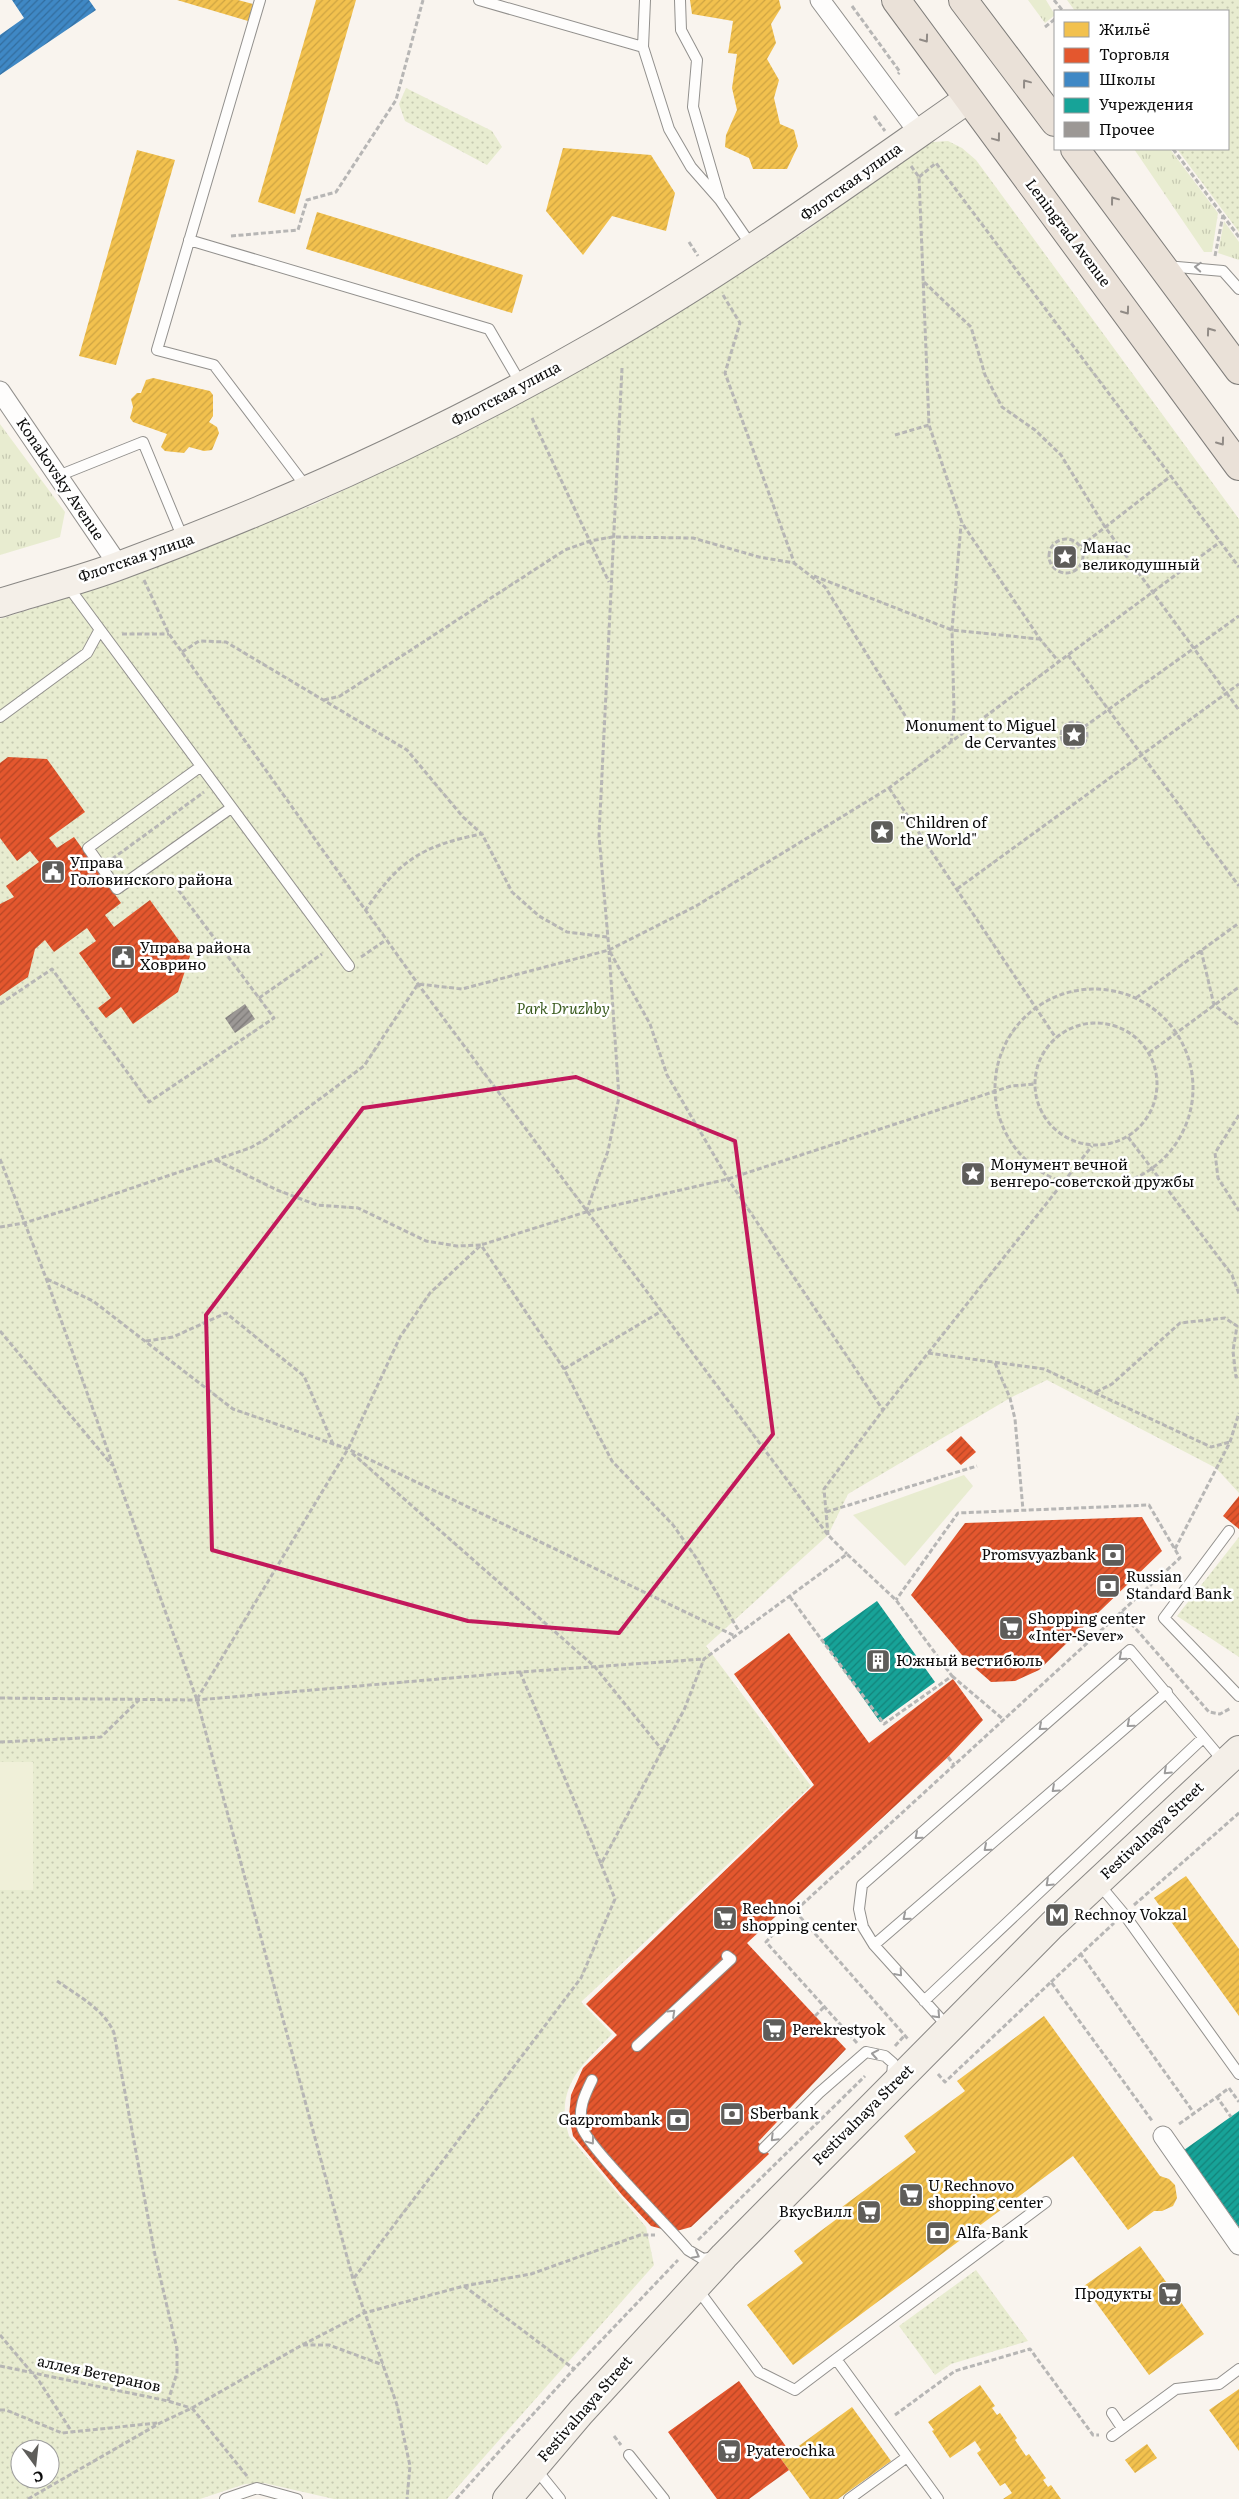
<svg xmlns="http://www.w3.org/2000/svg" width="1239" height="2499" font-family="Literata,serif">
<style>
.grass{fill:url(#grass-tufts)}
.park{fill:url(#park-dots);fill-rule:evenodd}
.garden{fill:#e8ecd0}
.pitch{fill:#f0f0d9}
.homes{fill:url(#homes-hatch)}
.shops{fill:url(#shops-hatch)}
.schools{fill:url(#schools-hatch)}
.public{fill:url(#public-hatch)}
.building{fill:url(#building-hatch)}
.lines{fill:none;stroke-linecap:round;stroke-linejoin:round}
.lane-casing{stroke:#92908d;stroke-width:12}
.street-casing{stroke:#92908d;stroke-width:21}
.secondary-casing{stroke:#898784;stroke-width:30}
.primary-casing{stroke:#7f7d7a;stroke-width:30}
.path{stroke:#b7b6b5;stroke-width:3;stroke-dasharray:5 2.5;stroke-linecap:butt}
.lane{stroke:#fefdfc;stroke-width:10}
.street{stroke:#fefdfc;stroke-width:19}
.secondary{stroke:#f4efe8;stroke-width:28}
.primary{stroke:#eae1d8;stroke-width:28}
.oneway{stroke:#918b86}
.oneway2{stroke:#9d9c9c}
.marked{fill:none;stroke:#c2185b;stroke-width:4;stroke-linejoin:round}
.labels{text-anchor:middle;stroke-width:5;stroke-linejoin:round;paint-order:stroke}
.street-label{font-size:15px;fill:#0b0b0b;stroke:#fff}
.poi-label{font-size:15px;fill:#0b0b0b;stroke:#fff;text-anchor:start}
.park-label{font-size:15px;font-style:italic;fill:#3c5d21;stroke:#fff}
</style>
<defs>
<pattern id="grass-tufts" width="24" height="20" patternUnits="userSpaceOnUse" patternTransform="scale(1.25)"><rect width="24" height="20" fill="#e8ecd0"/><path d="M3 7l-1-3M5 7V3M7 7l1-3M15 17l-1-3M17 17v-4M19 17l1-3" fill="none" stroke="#c6c9b1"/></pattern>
<pattern id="park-dots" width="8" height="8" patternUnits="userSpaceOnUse" patternTransform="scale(1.25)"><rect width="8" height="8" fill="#e8ecd0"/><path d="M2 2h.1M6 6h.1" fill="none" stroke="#c6c9b1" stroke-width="1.8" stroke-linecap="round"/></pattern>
<pattern id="homes-hatch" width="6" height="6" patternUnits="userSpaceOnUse" patternTransform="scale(1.25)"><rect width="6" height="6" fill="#f2c14e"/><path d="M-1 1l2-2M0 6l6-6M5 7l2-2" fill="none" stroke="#cea443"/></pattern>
<pattern id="shops-hatch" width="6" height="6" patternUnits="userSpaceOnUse" patternTransform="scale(1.25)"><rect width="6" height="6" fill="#e4572e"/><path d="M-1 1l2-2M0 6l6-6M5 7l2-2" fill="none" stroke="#b74625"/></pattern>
<pattern id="schools-hatch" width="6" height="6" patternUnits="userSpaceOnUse" patternTransform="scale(1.25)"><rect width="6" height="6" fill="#3f88c5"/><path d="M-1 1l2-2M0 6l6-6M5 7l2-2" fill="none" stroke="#336d9e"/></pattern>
<pattern id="public-hatch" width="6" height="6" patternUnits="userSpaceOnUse" patternTransform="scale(1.25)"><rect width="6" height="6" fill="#17a398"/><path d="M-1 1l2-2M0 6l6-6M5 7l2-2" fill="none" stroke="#13837a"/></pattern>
<pattern id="building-hatch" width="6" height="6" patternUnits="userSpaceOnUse" patternTransform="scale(1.25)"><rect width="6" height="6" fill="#9c9895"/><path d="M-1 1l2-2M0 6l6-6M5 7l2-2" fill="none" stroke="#7d7a78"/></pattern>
</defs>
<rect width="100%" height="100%" fill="#f9f4ee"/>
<path class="grass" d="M1028,0H1046L1055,15L1045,23Z
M1134,149H1170L1218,213L1212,252H1204Z
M1224,221L1239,242V260L1218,253Z
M0,424L65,512L60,537L0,555Z"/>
<path class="park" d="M1067,0H1239V232L1177,149H1228V11H1075Z
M406,88L492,131L502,147L487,165L405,121L399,104Z
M948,141L962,148L976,160L1239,519V1493L1216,1468L1047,1380L1010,1398L848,1494L828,1535L706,1646L811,1786L581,2002L612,2034C581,2066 554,2088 569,2136L646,2227L654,2265L447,2499H334L264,2483L245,2484L200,2499H0V619L125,579L315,504L478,426L598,360L712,292L806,231L916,151L933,142ZM20,2449H50V2479H20Z
M1239,1537V1657L1177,1616Z
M976,2270L1028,2341L951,2364L935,2375L899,2326Z"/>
<path class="garden" d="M964,1475L973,1486L905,1566L853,1515Z"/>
<path class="pitch" d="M0,1762H33V1890H0Z"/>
<path class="homes" d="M177,0H238L253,4L248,21Z
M316,0H356L295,214L258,202Z
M690,0H779L781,8L771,24L776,43L767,59L779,80L774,98L780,124L794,130L798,146L787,169H753L749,158L725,147L726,135L737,110L732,88L737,54L728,53L733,21L692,14Z
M563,148L651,155L675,193L666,231L612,216L583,255L546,211Z
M137,150L175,160L116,365L79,356Z
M317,212L523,275L512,313L306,249Z
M153,378L210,391L213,395V416L209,422L217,427L219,433L212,450L204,451L189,447L184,453L165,451L161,447L167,434L133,422L130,418L133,407L131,399L137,393H141L146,380Z
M1186,1876L1239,1949V2016L1154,1898Z
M1044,2016L1160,2176L1169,2179L1175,2185L1177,2198L1173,2206L1162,2211H1154L1128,2230L1073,2156L793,2365L747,2305L803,2263L794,2251L838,2218L834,2213L916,2152L904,2136L965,2091L957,2081Z
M1140,2246L1204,2334L1149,2375L1084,2286Z
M980,2385L995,2406L992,2408L997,2415L1000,2413L1017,2438L1015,2440L1026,2456L1029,2454L1046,2478L1043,2480L1048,2487L1051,2485L1061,2499H1003L1012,2493L1005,2483L1000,2486L977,2453L981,2450L975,2441L950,2458L932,2431L934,2430L928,2422Z
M1239,2389V2451L1209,2410Z
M852,2407L891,2461L838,2499H810L781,2459Z
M1147,2444L1157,2458L1135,2473L1125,2460Z"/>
<path class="shops" d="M8,757L47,759L85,812L49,838L57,848L74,837L121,903L105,915L114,927L150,900L190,956L178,992L133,1024L121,1007L106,1018L98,1008L111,998L79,953L96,941L87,928L54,952L45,940L35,949L28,977L0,996V904L14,897L6,886L39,862L30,851L17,861L0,838V763Z
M961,1436L976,1452L961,1465L946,1450Z
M1239,1496V1529L1223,1516Z
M1142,1517L1162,1551L1039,1670L1015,1681L991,1682L967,1661L911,1595L965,1523Z
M789,1633L869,1743L953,1679L983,1720L948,1757L747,1943L846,2049L758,2142L769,2154L691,2227L673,2232L651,2226L622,2195L573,2136L569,2116L571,2095L583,2068L617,2035L586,2004L814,1785L734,1674Z
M739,2381L790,2452L781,2459L789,2470L749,2499H717L668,2432Z"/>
<path class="schools" d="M12,0H89L96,10L0,75V35L24,18Z"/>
<path class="public" d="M877,1601L935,1682L880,1722L822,1640Z
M1239,2111V2227L1184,2150Z"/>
<path class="building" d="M245,1004L255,1019L235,1033L225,1018Z"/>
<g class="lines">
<defs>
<path id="lane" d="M260,0L157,350L214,365L307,488
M479,0L643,47L669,129L691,167L720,200
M680,0L681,30L697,60L693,107L720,200L753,248
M643,47L645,0
M189,240L489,329L521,384
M1166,266L1223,271L1239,289
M58,476L143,442L184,541
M67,585L349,966
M0,717L87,653L99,631
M200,767L88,848L117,889L231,808
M1229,1531L1164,1618L1239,1696
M1098,1883L1124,1914L1239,2074
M874,1945L1167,1692
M924,2001L1203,1738
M949,2028L874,1945L863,1927L859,1909L862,1885L1130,1650L1224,1762
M637,2046L731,1959L727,1956
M592,2080C584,2096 578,2109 582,2127C586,2145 670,2228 688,2250L703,2259L715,2257
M764,2148L819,2093L866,2052L885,2056L893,2063L892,2077
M696,2287L759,2372L795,2390L836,2359L938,2499
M836,2359L1046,2202
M1112,2413L1122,2428
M1112,2436L1176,2389L1219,2384L1239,2369
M629,2455L664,2499
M535,2468L560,2499
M225,2499L257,2488L297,2499
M849,2499L907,2457"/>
<path id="street" d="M820,0L919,133
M0,391L119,566
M1163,2136L1239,2245"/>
<path id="secondary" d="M0,603C40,590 82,580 121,565C283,505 441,434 591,348C722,274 845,185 968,99
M507,2499L581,2412L724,2256L1052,1925L1239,1750"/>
<path id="primary" d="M896,0L1239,466
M963,0L1055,122
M1075,149L1239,370"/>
</defs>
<use href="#lane" class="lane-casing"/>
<use href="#street" class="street-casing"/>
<use href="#secondary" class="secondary-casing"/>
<use href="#primary" class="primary-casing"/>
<path class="path" d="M1054,0L1063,11
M852,6L900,72L898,74
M1045,27L1055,19
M874,116L885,131
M1173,149L1239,237
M911,166L919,177L929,425L962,523L1040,639L1059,662
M919,177L936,163L1239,567
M231,236L298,230L307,200L336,192L396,100L423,0
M689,242L698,256
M1215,256L1223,215
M924,282L971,327L985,375L1002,407L1035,430L1061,455L1105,527L1239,710
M723,295L740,323L725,373L794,562
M622,368L599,835L609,950L650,1024L667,1075L728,1179L883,1410
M532,418L609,582
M895,435L929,425
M1049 556a17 17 0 1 1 34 0a17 17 0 1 1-34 0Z
M1081,546L1171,476
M814,576L952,630L1039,639
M144,580L169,634L418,984L828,1535L847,1554
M122,634H169
M182,652L199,641L226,642L407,750L463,817L482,834L512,892L539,916L567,932L607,937
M1068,655L1239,886
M324,700L340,696L565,550L590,541L612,537L693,538L759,557L794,563L825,587L914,730
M1061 735a13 13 0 1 1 26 0a13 13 0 1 1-26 0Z
M1084,727L1239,616
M951,743L954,711L952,630L961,525
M889,788L1056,1038
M112,859L204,792
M957,889L1239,684
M365,911C399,860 422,846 481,834
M1201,950L1214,1005L1239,1025
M361,957L386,940
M995 1088a99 99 0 1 1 198 0a99 99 0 1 1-198 0Z
M259,998L322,954
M1136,998L1239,923
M0,1004L52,969L149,1102L274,1018L176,887
M1035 1084a61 61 0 1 1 122 0a61 61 0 1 1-122 0Z
M1149,1053L1239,987
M1239,1115L1215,1153L1218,1178L1239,1211
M1128,1137L1232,1275L1239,1294
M0,1159L46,1278L197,1700L353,2279L397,2405L410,2466L407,2499
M216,1160L277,1190L317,1205L358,1208L426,1241L457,1246L481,1245L564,1369L612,1461L673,1525L697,1559L740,1633
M586,1212L608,1151L619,1097L609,951
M0,1227L24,1223L73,1208L250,1148L266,1139L364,1066L418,984L462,989L609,950L696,906L889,788L1220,542
M47,1279L93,1301L233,1409L348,1449L735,1636
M0,1331L112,1465
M146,1341L173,1337L226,1313L304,1376L333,1444
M928,1353L1044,1369L1211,1447L1230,1442
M995,1363L1010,1398L1015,1419L1023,1510
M564,1369L660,1312
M1096,1392L1112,1384L1180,1323L1225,1318L1237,1326L1233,1351L1236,1377L1239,1376
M352,1453L595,1667L663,1751
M826,1512L977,1466
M828,1535L824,1489L883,1410L1092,1146
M1175,1549L1230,1442L1239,1413
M1121,1612L1209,1712L1220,1714L1231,1708
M520,1672L601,1864
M952,1676L1004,1720
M0,1698L197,1700L520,1672L704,1659
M197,1699L348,1449L400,1337L430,1293L481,1245L586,1212L728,1179L1011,1086L1035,1084
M0,1742L101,1737L139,1700
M948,1757L954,1765
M1134,1905L1239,1813
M795,1911L908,2039
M1080,1953L1194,2113
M57,1981C77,1995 105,2010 114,2033L155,2255L177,2349V2373L168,2401
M1051,1982L1114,1923
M815,2016L824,2007
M857,2043L766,1942L795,1911L1180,1558L1149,1505L958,1513L896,1600
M895,2046L905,2035
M938,2074L945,2082L1051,1982L1153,2122
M1217,2097L1229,2088L1239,2102
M1179,2124L1217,2097L1231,2117
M698,2240L865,2076
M354,2278L581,1978L615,1899L601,1864L684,1710L704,1659L847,1554L896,1600L952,1676L884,1724L790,1597
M464,2286L574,2369
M0,2335L39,2381L72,2432
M303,2345H329L383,2365
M0,2366L168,2401L191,2408
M192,2408L247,2476
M0,2410H6L62,2433L157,2423
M895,2415L955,2371L1030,2349L1093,2435H1099
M614,2436L621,2445
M28,2499L160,2423L192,2408L302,2345L364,2313L464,2286L531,2274L640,2235H655
M456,2499L574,2369L678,2260"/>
<use href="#lane" class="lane"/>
<use href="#street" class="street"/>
<use href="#secondary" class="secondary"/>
<use href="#primary" class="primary"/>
</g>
<defs><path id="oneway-chevron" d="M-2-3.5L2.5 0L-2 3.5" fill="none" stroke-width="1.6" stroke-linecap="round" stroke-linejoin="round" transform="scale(1.25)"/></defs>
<g class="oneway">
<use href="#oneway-chevron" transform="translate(925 39) rotate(54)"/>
<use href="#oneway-chevron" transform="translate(1026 83) rotate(-127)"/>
<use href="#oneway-chevron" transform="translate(997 138) rotate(53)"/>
<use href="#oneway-chevron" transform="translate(1114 200) rotate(-127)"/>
<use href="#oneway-chevron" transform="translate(1126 311) rotate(54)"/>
<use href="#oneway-chevron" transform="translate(1210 331) rotate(-126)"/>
<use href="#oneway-chevron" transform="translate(1221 442) rotate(54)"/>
</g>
<g class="oneway2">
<use href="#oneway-chevron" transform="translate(1198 267) rotate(-177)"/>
<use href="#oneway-chevron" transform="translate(1122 1657) rotate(139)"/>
<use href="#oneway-chevron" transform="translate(1130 1724) rotate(139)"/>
<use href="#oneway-chevron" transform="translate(1042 1727) rotate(139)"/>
<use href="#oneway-chevron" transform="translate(1167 1771) rotate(137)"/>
<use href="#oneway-chevron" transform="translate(1055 1789) rotate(138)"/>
<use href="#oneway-chevron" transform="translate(918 1836) rotate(139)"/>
<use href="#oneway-chevron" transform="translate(987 1848) rotate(139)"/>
<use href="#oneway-chevron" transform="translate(1049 1883) rotate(137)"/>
<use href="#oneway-chevron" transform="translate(906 1917) rotate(140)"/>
<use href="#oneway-chevron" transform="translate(899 1973) rotate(49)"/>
<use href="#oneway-chevron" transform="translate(672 2013) rotate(-43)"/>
<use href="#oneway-chevron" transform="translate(937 2015) rotate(47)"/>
<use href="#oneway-chevron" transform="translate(875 2054) rotate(-170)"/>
<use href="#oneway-chevron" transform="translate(774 2138) rotate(135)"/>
<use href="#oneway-chevron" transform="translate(591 2141) rotate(53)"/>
<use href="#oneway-chevron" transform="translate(696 2255) rotate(28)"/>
</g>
<path class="marked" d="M576,1077L735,1141L773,1434L619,1633L468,1621L212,1550L206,1315L363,1108Z"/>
<defs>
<symbol id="sight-square" viewBox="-11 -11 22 22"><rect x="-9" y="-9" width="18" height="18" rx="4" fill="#5e5d5a" stroke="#fff"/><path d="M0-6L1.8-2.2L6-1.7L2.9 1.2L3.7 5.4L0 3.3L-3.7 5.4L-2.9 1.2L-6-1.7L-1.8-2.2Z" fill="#fff"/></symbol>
<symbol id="civic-square" viewBox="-11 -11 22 22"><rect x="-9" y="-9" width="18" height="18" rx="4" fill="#5e5d5a" stroke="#fff"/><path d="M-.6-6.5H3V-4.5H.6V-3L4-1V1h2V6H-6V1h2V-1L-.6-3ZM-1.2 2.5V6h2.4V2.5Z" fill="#fff"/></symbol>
<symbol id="bank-square" viewBox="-11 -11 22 22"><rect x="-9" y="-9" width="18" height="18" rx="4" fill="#5e5d5a" stroke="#fff"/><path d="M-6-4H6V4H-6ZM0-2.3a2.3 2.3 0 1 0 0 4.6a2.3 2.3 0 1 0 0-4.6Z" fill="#fff"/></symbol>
<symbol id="supermarket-square" viewBox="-11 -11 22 22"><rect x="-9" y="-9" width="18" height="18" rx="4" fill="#5e5d5a" stroke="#fff"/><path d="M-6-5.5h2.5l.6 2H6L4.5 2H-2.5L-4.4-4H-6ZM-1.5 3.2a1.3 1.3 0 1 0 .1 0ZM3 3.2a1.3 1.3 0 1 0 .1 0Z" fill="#fff"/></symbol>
<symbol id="building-square" viewBox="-11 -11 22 22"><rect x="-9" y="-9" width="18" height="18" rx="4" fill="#5e5d5a" stroke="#fff"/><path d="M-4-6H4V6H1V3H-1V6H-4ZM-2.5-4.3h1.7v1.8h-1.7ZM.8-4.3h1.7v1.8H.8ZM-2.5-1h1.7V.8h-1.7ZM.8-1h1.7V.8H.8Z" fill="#fff"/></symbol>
<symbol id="metro-square" viewBox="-11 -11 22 22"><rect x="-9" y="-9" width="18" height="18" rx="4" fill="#5e5d5a" stroke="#fff"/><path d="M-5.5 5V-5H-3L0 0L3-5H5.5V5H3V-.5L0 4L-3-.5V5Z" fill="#fff"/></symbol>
</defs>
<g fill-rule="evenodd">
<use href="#sight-square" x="1051" y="543" width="28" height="28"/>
<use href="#sight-square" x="1060" y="721" width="28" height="28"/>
<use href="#sight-square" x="868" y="818" width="28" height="28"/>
<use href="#civic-square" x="39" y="858" width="28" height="28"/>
<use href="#civic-square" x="109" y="943" width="28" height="28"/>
<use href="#sight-square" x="959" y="1160" width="28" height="28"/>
<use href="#bank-square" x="1099" y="1541" width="28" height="28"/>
<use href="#bank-square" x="1094" y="1572" width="28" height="28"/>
<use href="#supermarket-square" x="997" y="1614" width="28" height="28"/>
<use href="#building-square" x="864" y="1647" width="28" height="28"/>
<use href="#metro-square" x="1043" y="1901" width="28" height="28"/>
<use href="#supermarket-square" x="711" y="1904" width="28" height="28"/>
<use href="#supermarket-square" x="760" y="2016" width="28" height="28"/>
<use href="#bank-square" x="718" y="2100" width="28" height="28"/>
<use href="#bank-square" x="664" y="2106" width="28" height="28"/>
<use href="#supermarket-square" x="897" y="2181" width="28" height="28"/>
<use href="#supermarket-square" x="855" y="2198" width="28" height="28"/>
<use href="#bank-square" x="924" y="2219" width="28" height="28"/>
<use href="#supermarket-square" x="1156" y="2280" width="28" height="28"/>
<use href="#supermarket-square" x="715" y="2437" width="28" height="28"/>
</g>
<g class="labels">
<g class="street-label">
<text transform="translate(851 182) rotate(-36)" y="5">Флотская улица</text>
<text transform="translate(1068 233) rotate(53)" y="5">Leningrad Avenue</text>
<text transform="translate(506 394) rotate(-28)" y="5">Флотская улица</text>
<text transform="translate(60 479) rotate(56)" y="5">Konakovsky Avenue</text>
<text transform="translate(136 558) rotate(-19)" y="5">Флотская улица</text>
<text transform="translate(1152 1831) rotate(-43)" y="5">Festivalnaya Street</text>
<text transform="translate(863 2115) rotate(-45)" y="5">Festivalnaya Street</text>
<text transform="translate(99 2374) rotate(12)" y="5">аллея Ветеранов</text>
<text transform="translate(585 2409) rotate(-49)" y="5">Festivalnaya Street</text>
</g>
<g class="poi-label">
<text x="1082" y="553">Манас<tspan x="1082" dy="17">великодушный</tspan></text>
<text x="1056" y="731" text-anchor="end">Monument to Miguel<tspan x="1056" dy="17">de Cervantes</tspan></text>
<text x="900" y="828">"Children of<tspan x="900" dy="17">the World"</tspan></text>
<text x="70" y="868">Управа<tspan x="70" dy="17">Головинского района</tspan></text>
<text x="140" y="953">Управа района<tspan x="140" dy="17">Ховрино</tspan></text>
<text x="990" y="1170">Монумент вечной<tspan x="990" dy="17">венгеро-советской дружбы</tspan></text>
<text x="1096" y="1560" text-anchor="end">Promsvyazbank</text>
<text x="1126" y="1582">Russian<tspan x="1126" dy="17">Standard Bank</tspan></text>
<text x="1028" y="1624">Shopping center<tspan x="1028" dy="17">«Inter-Sever»</tspan></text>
<text x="896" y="1666">Южный вестибюль</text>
<text x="742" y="1914">Rechnoi<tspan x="742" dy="17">shopping center</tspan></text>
<text x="1074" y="1920">Rechnoy Vokzal</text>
<text x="792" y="2035">Perekrestyok</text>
<text x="750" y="2119">Sberbank</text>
<text x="660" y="2125" text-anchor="end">Gazprombank</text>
<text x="928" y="2191">U Rechnovo<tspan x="928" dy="17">shopping center</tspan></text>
<text x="852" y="2217" text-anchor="end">ВкусВилл</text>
<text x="956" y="2238">Alfa-Bank</text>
<text x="1152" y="2299" text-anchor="end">Продукты</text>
<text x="746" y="2456">Pyaterochka</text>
</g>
<g class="park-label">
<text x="563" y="1014">Park Druzhby</text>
</g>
</g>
<rect x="1054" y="10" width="175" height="140" fill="#ffffff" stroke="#9d9d9d"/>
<rect x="1064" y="22" width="25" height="15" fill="#f2c14e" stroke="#9d9d9d"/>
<text x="1099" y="35" font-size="15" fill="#0b0b0b">Жильё</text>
<rect x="1064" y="48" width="25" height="15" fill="#e4572e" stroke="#9d9d9d"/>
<text x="1099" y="60" font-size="15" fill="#0b0b0b">Торговля</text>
<rect x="1064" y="72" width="25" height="15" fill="#3f88c5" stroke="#9d9d9d"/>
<text x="1099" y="85" font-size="15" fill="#0b0b0b">Школы</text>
<rect x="1064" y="98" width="25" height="15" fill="#17a398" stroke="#9d9d9d"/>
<text x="1099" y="110" font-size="15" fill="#0b0b0b">Учреждения</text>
<rect x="1064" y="122" width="25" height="15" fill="#9c9895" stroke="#9d9d9d"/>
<text x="1099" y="135" font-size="15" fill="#0b0b0b">Прочее</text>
<g transform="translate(35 2464) rotate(165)"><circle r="24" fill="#ffffff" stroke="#9d9d9d"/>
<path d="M0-4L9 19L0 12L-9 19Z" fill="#5e5d5a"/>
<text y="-8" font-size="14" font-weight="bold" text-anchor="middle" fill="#0b0b0b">С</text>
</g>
</svg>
